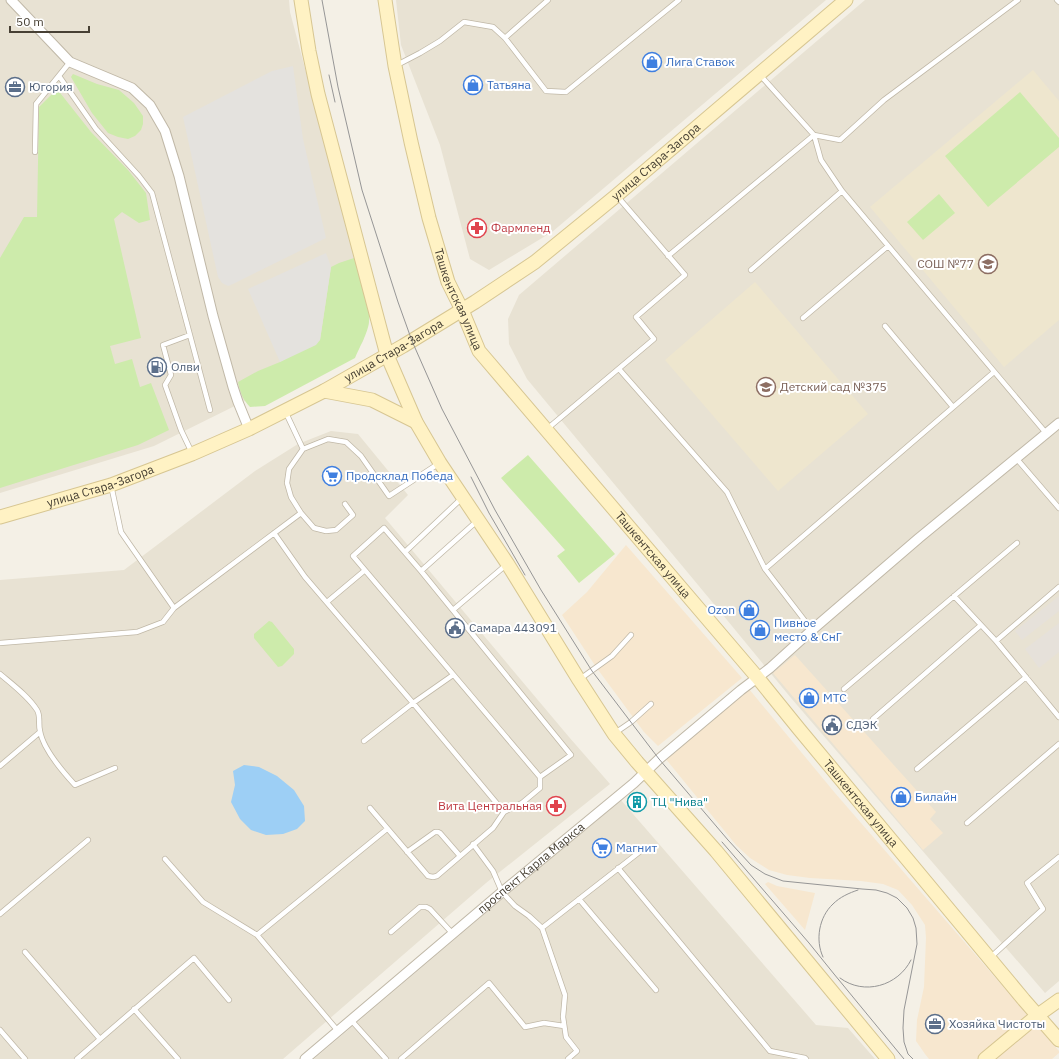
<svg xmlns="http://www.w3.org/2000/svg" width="1059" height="1059" font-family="'IBM Plex Sans',sans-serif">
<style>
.residential{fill:#e8e2d3}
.commercial{fill:#f7e7cf}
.industrial{fill:#e6e1da}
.education{fill:#eee6ce}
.green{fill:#cdebab}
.parking{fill:#e4e2de}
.water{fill:#9dcff5}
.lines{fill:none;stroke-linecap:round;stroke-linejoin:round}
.service-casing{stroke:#c0b8a7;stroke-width:6}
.minor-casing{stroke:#c0b8a7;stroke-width:11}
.secondary-casing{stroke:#d7c692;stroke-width:15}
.service{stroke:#fff;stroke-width:4.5}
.minor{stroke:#fff;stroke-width:9}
.secondary{stroke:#fff2c4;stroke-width:13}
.tram{stroke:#969696;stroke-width:1}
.labels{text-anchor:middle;stroke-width:4;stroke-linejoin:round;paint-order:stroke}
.shop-label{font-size:12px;fill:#366cbe;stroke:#fff;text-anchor:start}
.service-label{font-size:12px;fill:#4e5e75;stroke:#fff;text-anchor:start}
.street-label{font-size:12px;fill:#474034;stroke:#fff}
.health-label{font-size:12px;fill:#be3a42;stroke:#fff;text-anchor:start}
.education-label{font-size:12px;fill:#785e54;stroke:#fff;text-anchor:end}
.culture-label{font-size:12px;fill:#0d838f;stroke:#fff;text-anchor:start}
</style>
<rect width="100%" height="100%" fill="#f4f0e6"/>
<path class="residential" d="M0,0H289L290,12L368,306L369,323L362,343L154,446L0,493Z
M396,0H826L552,232L489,270L470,259L440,145L401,45Z
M865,0H1059V981L1045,993L791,698L718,609L527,379L509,344L508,319L519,295Z
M331,431L358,434L408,495L385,518L569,737L610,784L486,883L283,1059H0V580L124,570L255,471L298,444Z
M620,799L816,1025L848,1028L875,1059H314Z"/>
<path class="commercial" d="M626,545L742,678L658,746L644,732L596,667L562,615L587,592Z
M795,655L936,812L930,819L943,833L923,850L773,673Z
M749,689L835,793L1059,1051V1053L1052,1059H929L925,1054L916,1041L917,1020L924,987L926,938L925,925L912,905L898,890L883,884L861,881L810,878L787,875L769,870L750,858L736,845L665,758Z
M768,882L777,886L815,893L805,930L765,884Z"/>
<path class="industrial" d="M1059,596V611L1022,640L1015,631Z
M1059,623V652L1039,668L1025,649Z"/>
<path class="education" d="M1033,70L1059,101V320L1004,367L870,207Z
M755,282L868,414L778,491L665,360Z"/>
<path class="green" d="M73,74L97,84L119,90L134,103L143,116V124L141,130L135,136L128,139L118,137L108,133L92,113L71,77Z
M57,89L91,132L128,170L146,193L150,220L139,223L122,212L114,219L141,338L110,346L115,364L132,359L140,387L151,383L169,430L138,445L0,488V258L24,217H37L39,107Z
M1020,92L1059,138V147L988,207L945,156Z
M939,194L955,213L923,240L907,222Z
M354,258C360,277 371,303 369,322C368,333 359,348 355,358L265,406L250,407C243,400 240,392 238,382L258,371L280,362L320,340L331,267L339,263Z
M528,455L615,554L579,583L557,556L565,550L501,478Z
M269,621L272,622L294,649V654L282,666L278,667L254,638V634Z"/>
<path class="parking" d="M293,66L303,139L326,238L233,284L228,286L222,283L218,277L183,117L272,71Z
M326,253L331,267L320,340L316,345L280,362L248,289Z"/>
<path class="water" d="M244,765L259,767L277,776L294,790L304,806L305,821L297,829L283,834L266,835L251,830L240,819L231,802L235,785L233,771Z"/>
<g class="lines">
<defs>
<path id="service" d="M1057,0L1059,2
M505,38L548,0
M397,65L420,53L440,41L464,22L493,27L505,38L546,91L566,92L679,0
M760,75L814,135L821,160L842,191L1046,433
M59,76L96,129L139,176L152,193L210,410
M35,152L36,104L70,62
M668,256L814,135L840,140L884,100L1018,0
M751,270L842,191
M803,318L888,246
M885,326L953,407
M190,335L163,345L171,375L165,385L181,430L192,453
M619,369L727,492L765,569L812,630
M286,413L303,449L328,439L346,442L361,456L389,496L438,464
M547,429L654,339L636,317L685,275L617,196
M303,449L289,469L287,483L291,497L301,513L314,528L326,531L336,530L353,515L345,504
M1016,458L1059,508
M111,485L121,532L174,608
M274,533L305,577L413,703L504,812
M405,552L462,498
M765,569L994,372
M421,571L477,521
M954,596L996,641L1059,717
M327,602L364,571
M453,610L506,565
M996,641L1059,587
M0,643L137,632L163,622L174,608L301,513
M0,674C13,685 28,696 37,710C41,716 38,725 40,731C43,749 63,772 75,785L115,768
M580,679L612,656L631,635
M844,689L1017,543
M873,719L981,625
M615,733L631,722L651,704
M364,741L413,703L453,675
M0,766L40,732
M917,769L1026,677
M370,808L428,876L433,877L437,876L493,828L504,812L522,803L540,788V777L353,556L384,528L421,571L571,755L540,777
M967,823L1059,744
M473,844L493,871L502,892L515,906L529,916L542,928L565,995L563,1017L566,1037L577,1051L568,1059
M407,852L435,832H438L440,833L460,856
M165,859L203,902L257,935L338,1031
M618,868L770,1051L805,1058L806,1059
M579,899L656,990
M0,914L88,840
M542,928L642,850
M391,932L420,907H426L430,909L453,934
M257,935L387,829
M25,952L100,1039
M991,957L1043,909L1027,883L1059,857
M134,1009L178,1059
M351,1020L386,1059
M0,1030L25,1059
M77,1059L194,958L229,1000
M401,1059L489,983L525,1027L544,1023L564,1026"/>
<g id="minor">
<path d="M11,0L70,62L132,88L150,105L165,131L179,176L213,316L233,387L238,402L249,429"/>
<path id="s1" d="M305,1059L502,892L634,783L659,759L741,690L770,668L812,630L919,538L1059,423"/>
</g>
<g id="secondary">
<path d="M301,0L309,51L318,94L387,355L416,422L440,463L507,563L579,680L614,734L637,762L716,851L888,1059"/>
<path id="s2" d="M385,0L395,66L411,142L429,218L448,282L462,310L479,351L757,677L799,729L1024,1000L1059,1040"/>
<path d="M324,391L372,400L416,422"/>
<path id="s3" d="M0,517L111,485L192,454L249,429L324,391L403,346L475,302L535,262L617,195L846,0"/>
<path d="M985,1059L1038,1015L1059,1000"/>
</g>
</defs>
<use href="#service" class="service-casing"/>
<use href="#minor" class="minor-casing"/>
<use href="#secondary" class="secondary-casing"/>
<use href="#service" class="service"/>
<use href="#minor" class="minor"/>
<use href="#secondary" class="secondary"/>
<path class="tram" d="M322,0L338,87L362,190L398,302L412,341L442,409L495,510L541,590L592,671L659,759L728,840L751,865L765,874L783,881L862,889L876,890L887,893L897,898L907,908L913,918L916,928L917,944L904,1010L903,1028L904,1042L908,1054L913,1059
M329,75L335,102
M471,477L489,513L525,575
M722,842L809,943L834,974L904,1059
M823,957C815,940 819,917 833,904C840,897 849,893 858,890
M840,978C864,996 898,986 911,960"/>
</g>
<defs>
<symbol id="shop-ring" viewBox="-11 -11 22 22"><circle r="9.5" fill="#fff" stroke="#3f7fe0" stroke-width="1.5"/><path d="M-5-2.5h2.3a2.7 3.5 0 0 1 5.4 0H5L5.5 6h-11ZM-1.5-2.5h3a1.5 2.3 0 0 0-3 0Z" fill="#3f7fe0"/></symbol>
<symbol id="office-ring" viewBox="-11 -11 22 22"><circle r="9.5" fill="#fff" stroke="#5c6f8a" stroke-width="1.5"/><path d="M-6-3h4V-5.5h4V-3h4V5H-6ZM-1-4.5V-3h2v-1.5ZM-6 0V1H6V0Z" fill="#5c6f8a"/></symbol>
<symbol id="pharmacy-ring" viewBox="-11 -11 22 22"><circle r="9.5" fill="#fff" stroke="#e0444e" stroke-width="1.5"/><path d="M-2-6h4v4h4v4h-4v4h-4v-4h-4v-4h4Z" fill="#e0444e"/></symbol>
<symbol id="school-ring" viewBox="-11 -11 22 22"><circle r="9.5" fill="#fff" stroke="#8d6e63" stroke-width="1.5"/><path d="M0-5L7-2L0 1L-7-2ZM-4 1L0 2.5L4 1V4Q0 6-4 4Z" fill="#8d6e63"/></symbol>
<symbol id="fuel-ring" viewBox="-11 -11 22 22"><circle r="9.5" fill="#fff" stroke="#5c6f8a" stroke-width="1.5"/><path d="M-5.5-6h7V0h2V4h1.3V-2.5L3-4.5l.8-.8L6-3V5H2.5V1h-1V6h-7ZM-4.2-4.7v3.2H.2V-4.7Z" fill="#5c6f8a"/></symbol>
<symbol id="supermarket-ring" viewBox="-11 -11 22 22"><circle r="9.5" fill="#fff" stroke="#3f7fe0" stroke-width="1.5"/><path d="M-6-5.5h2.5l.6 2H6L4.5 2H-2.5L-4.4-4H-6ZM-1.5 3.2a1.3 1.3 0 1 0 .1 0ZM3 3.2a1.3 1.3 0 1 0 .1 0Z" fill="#3f7fe0"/></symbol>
<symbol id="civic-ring" viewBox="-11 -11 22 22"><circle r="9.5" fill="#fff" stroke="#5c6f8a" stroke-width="1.5"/><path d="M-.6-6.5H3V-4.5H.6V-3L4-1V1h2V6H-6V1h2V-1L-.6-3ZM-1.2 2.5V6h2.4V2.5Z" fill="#5c6f8a"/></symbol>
<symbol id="building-ring" viewBox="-11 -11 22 22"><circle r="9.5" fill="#fff" stroke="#0f9aa8" stroke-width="1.5"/><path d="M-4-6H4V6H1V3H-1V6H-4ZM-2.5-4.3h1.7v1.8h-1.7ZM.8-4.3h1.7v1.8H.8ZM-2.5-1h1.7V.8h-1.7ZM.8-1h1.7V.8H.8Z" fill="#0f9aa8"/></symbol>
</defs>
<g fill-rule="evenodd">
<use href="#shop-ring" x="641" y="51" width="22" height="22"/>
<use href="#shop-ring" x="462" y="74" width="22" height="22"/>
<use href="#office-ring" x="4" y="76" width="22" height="22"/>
<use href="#pharmacy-ring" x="466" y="217" width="22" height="22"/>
<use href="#school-ring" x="977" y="253" width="22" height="22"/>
<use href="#fuel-ring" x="146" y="356" width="22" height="22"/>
<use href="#school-ring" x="755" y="376" width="22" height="22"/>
<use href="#supermarket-ring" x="321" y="465" width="22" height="22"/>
<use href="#shop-ring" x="738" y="599" width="22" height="22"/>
<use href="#civic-ring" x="444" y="617" width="22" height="22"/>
<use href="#shop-ring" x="749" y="619" width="22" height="22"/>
<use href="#shop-ring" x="798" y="687" width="22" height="22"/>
<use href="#civic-ring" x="821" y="714" width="22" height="22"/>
<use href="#shop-ring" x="890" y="786" width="22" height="22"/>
<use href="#building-ring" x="626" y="791" width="22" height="22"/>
<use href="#pharmacy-ring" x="545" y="795" width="22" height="22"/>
<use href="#supermarket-ring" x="591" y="837" width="22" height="22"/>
<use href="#office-ring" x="924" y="1013" width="22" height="22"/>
</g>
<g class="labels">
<g class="shop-label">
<text x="666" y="66">Лига Ставок</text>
<text x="487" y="89">Татьяна</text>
<text x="346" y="480">Продсклад Победа</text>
<text x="735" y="614" text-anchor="end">Ozon</text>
<text x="774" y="627">Пивное<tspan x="774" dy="14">место &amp; СнГ</tspan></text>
<text x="823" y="702">МТС</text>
<text x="915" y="801">Билайн</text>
<text x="616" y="852">Магнит</text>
</g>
<g class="service-label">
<text x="29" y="91">Югория</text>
<text x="171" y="371">Олви</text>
<text x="469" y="632">Самара 443091</text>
<text x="846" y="729">СДЭК</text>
<text x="949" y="1028">Хозяйка Чистоты</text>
</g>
<g class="street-label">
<text dy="4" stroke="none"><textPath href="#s3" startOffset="753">улица Стара-Загора</textPath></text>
<text dy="4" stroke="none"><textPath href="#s2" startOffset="309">Ташкентская улица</textPath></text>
<text dy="4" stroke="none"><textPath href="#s3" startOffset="429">улица Стара-Загора</textPath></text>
<text dy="4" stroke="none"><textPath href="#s3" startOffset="105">улица Стара-Загора</textPath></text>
<text dy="4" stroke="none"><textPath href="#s2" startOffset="633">Ташкентская улица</textPath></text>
<text dy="4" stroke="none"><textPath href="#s2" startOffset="957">Ташкентская улица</textPath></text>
<text dy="4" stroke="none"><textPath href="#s1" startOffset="296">проспект Карла Маркса</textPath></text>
</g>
<g class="health-label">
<text x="491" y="232">Фармленд</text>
<text x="542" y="810" text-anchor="end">Вита Центральная</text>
</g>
<g class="education-label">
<text x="974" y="268">СОШ №77</text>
<text x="780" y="391" text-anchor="start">Детский сад №375</text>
</g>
<g class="culture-label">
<text x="651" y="806">ТЦ "Нива"</text>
</g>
</g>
<path d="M10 26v6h79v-6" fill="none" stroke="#474034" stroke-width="2"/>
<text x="16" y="26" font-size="12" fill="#474034" stroke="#ffffff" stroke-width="3" paint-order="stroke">50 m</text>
</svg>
